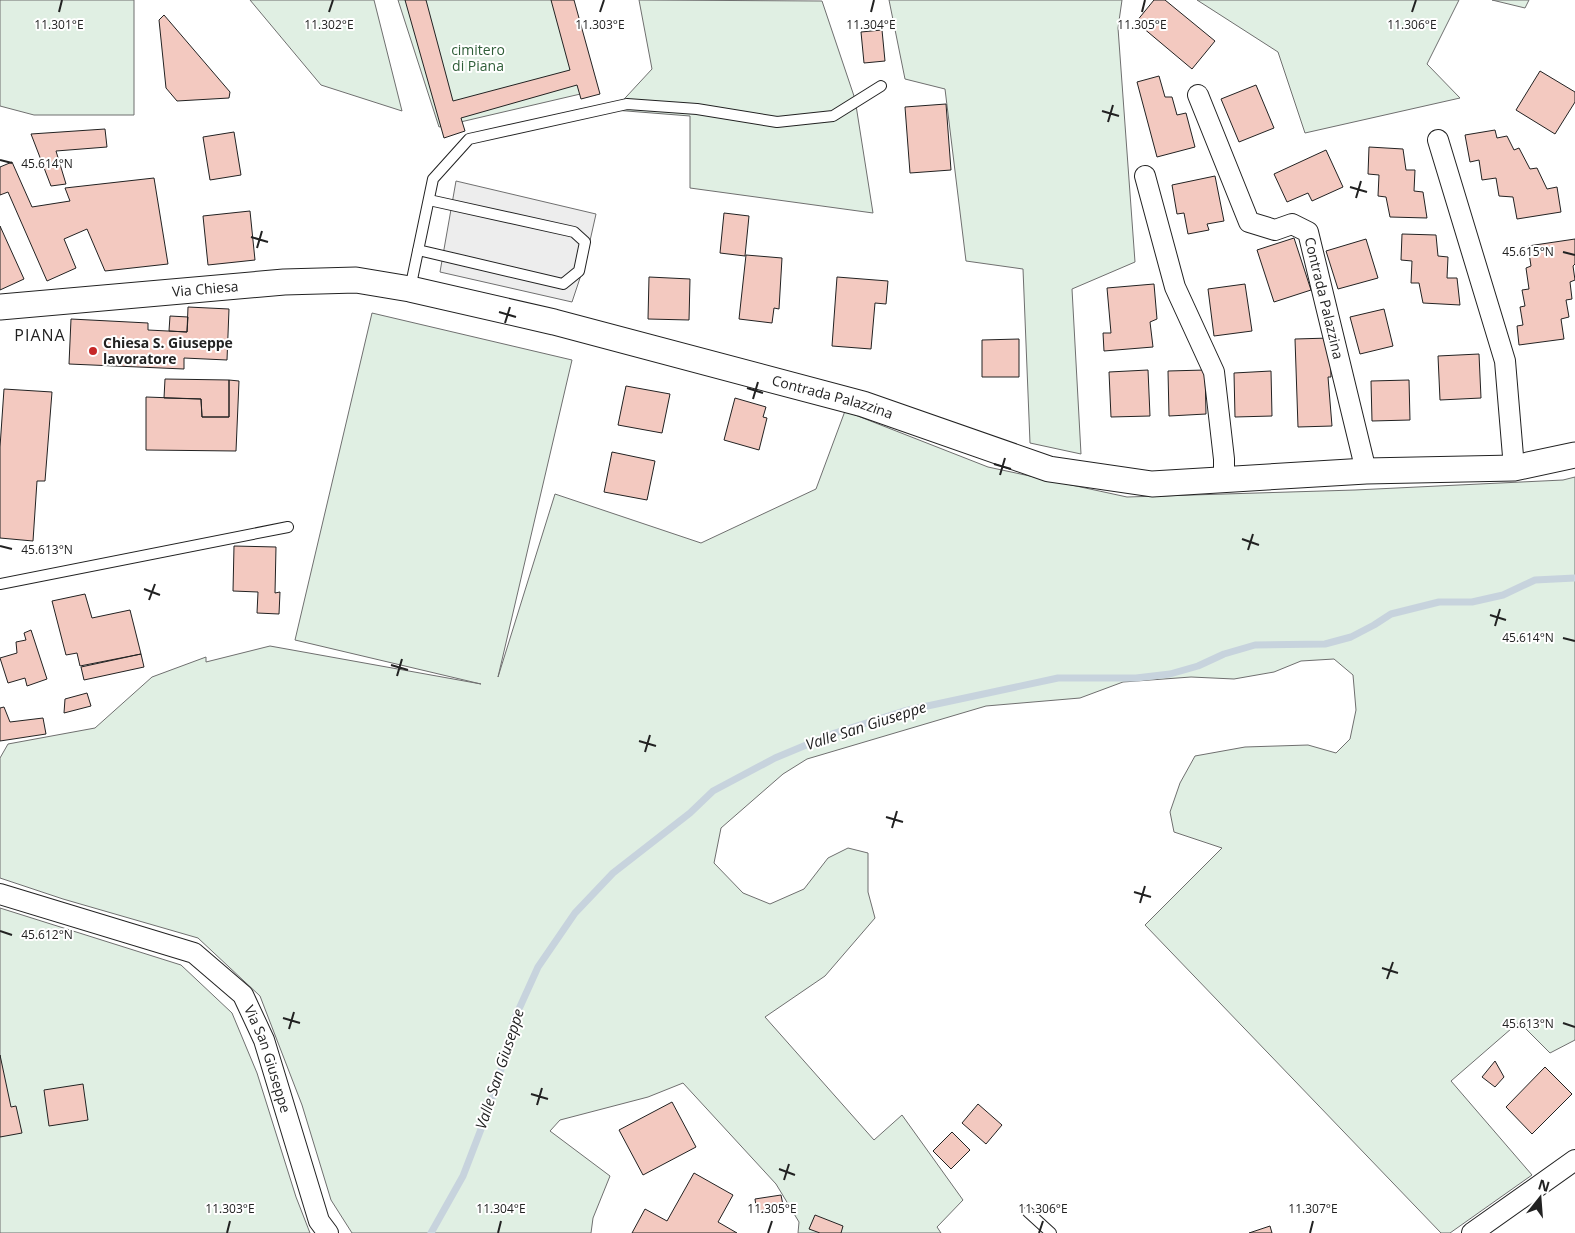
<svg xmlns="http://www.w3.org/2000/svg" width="1575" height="1233" font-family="'Open Sans',sans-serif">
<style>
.green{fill:#e0efe3;stroke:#6f6f6f}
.parking{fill:#ededed;stroke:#6f6f6f}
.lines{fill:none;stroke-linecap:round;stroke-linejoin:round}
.stream{stroke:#c7d3dd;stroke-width:7}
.building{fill:#f3c9c0;stroke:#222}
.service-casing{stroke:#222;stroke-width:12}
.minor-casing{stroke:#222;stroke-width:22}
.tertiary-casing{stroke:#222;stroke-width:27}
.service{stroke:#fff;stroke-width:10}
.minor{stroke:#fff;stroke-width:20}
.tertiary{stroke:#fff;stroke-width:25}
.ticks{fill:none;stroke:#222;stroke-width:2}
.poi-dot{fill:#c62828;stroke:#fff;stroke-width:2}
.labels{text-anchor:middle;stroke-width:4;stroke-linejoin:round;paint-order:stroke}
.park-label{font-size:14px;fill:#2f5e38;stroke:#fff}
.street-label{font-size:14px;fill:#222;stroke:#fff}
.poi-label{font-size:14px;font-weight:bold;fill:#222;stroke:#fff;text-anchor:start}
.water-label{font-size:15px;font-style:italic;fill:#222;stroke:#fff}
.quarter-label{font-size:16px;letter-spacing:1px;fill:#222;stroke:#fff}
.ticks-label{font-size:12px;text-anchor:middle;fill:#222;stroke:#fff;stroke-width:4;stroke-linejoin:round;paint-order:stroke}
</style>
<rect width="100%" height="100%" fill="#fff"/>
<path class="green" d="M0,0H134V115H34L0,106Z
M250,0H374L402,111L321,85Z
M398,0H566L589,92L439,127Z
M639,0L822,1L855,99L873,213L690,188V116L614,110L652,69Z
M889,0H1122L1118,28L1135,262L1072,289L1081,454L1030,443L1023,269L966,261L945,89L905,79Z
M1197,0H1459L1427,64L1460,98L1305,133L1278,52Z
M1492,0H1529L1525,8Z
M372,313L572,360L498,677L555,494L701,543L816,489L845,411L988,467L1127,497L1355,490L1563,480L1575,477V1040L1550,1053L1519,1022L1451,1081L1532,1175L1450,1233H1441L1145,925L1222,848L1174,832L1170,812L1180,783L1195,756L1245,747L1308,745L1336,753L1350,739L1356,710L1353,675L1334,659L1301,661L1274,672L1234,679L1191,677L1123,682L1080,698L986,706L807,759L783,774L721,828L714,863L743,893L770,904L804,889L828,858L848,848L868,853V892L875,918L825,976L765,1017L874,1140L902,1115L963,1200L937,1227L941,1233H798L799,1222L776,1184L683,1083L648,1097L560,1120L550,1131L610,1176L593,1218L591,1233H352L331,1200L302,1105L260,996L198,938L63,899L0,878V758L8,744L95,728L152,677L206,657V662L270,646L481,684L295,640Z
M0,908L181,965L232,1013L257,1073L296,1197L310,1233H0Z"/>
<path class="parking" d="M456,181L596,214L585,263L572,302L440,272Z"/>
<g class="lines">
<path class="stream" d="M431,1233L463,1176L488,1111L504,1060L514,1020L538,967L575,913L613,873L690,813L713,791L775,758L835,733L904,711L1058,678H1136L1170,674L1198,666L1224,654L1255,645L1325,644L1351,637L1374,625L1391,614L1439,602H1472L1503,595L1535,580L1575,578"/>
</g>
<path class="building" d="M405,0H426L453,101L570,70L551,0H574L600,94L581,99L577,85L461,118L465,131L444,138Z
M1154,0H1165L1215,41L1192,69L1136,22Z
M164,15L230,92L229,98L177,101L166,88L159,20Z
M882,30L885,61L864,63L861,32Z
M1540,71L1575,92V102L1555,134L1516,110Z
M1159,76L1165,97H1172L1177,115L1186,113L1195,147L1157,157L1137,82Z
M1256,85L1274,128L1239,142L1221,99Z
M946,104L951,170L910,173L905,107Z
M105,129L107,147L56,151L66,184L51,186L31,134Z
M1495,130L1497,138L1507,136L1514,150L1519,148L1530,169L1537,168L1547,189L1557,187L1561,212L1517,219L1513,197L1499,196L1496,178L1482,180L1479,160L1470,162L1465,135Z
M234,132L241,175L210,180L203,137Z
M1369,147L1403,149L1406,170H1415L1414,191L1423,192L1427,218L1390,217L1386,197L1378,196L1379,175L1368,174Z
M1326,150L1343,187L1312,201L1308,193L1287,202L1274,174Z
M12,162L32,207L70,201L65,188L154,178L168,264L105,271L87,229L64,239L76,268L47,281L8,192L0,195V167Z
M1215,176L1224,221L1207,224L1209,230L1188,234L1184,213L1177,214L1172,185Z
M250,211L255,260L208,265L203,216Z
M724,213L749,216L745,256L720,253Z
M0,226L24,279L0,290Z
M1402,234L1436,235L1438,256L1448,257L1447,278H1457L1460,305L1423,303L1419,283H1411L1412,261L1401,260Z
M1294,238L1311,290L1274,302L1257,250Z
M1366,239L1378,278L1338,289L1326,251Z
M1575,239V264L1573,266L1575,280L1570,282L1572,299L1566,300L1569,317L1561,319L1564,339L1519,345L1517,326L1523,325L1520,307L1525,306L1522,290L1529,289L1526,268L1531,266L1528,246Z
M746,255L782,258L779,309L774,308L772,323L739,319Z
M649,277L690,279L689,320L648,319Z
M837,277L888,281L886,304L875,303L871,349L832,346Z
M1154,284L1157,319L1150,322L1153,347L1104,351L1103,333H1111L1107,288Z
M1245,284L1252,331L1214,336L1208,289Z
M188,307L229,309L227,360L184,358V369L69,364L71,319L148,323V330L187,332Z
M1384,309L1393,346L1360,354L1350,317Z
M170,316L188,317L187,332L169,331Z
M1330,338L1331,377H1328L1332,426L1298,427L1295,339Z
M1019,339V377H982V340Z
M1479,354L1481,398L1440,400L1438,356Z
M1148,370L1150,416L1111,417L1109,372Z
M1205,370L1206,414L1169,416L1168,371Z
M1271,371L1272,416L1235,417L1234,373Z
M165,379L229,380V417H202L201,399L164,398Z
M229,380L239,381L236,451L146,450V397L201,399L202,417H229Z
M1409,380L1410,420L1372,421L1371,381Z
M626,386L670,394L662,433L618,425Z
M4,389L52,392L45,481H37L33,541L0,538V447Z
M735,398L766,407L763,417L767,418L759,450L724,440Z
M612,452L655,461L647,500L604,492Z
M234,546L276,547L275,593L280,592L279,614L257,613L258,592L233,591Z
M85,594L92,618L130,610L141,654L80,666L77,653L66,655L52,601Z
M31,630L47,679L27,686L25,678L8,683L0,658L17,653L16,642L26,640L24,633Z
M141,654L144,667L84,680L81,667Z
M87,693L91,706L64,713L65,699Z
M4,707L10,722L43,718L46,734L0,741V708Z
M0,1055L11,1107L16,1106L22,1133L0,1137Z
M1495,1061L1504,1077L1495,1087L1482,1077Z
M1545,1067L1572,1094L1532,1134L1506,1107Z
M83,1084L88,1120L49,1126L44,1090Z
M672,1102L696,1147L643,1175L619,1130Z
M978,1104L1002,1125L986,1144L962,1123Z
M952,1132L970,1150L951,1169L933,1151Z
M694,1173L733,1195L718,1222L737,1233H632L645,1209L667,1221Z
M781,1195L784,1210L757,1213L755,1199Z
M815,1215L843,1226L841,1233H820L809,1229Z
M1270,1226L1272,1233H1249Z"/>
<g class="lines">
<defs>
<path id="service" d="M418,250L563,284L579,271L585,242L574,232L429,200
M410,289L433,179L469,139L627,104L697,109L777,122L833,116L881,86
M0,584L288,527
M1028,1212L1051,1233"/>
<g id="minor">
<path id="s1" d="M1198,95L1249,222L1275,230L1292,224L1308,232L1366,471"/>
<path d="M1438,140L1505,361L1514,468"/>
<path d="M1145,176L1175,287L1214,372L1224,459V480"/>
<path id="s2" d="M0,894L194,953L243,995L264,1040L319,1221L328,1233"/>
<path d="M1472,1233L1575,1160"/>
</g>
<g id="tertiary">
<path id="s3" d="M0,307L284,282L356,280L410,289L554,322L863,404L1049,469L1152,484L1366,471L1514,468L1575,455"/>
</g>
</defs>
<use href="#service" class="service-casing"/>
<use href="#minor" class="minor-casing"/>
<use href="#tertiary" class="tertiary-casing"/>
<use href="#service" class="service"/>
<use href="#minor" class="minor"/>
<use href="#tertiary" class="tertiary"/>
</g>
<path class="ticks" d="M59,12L62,0M329,12L333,0M600,12L604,0M871,12L874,0M1142,12L1145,0M1412,12L1416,0M1102,111L1119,116M1108,122L1113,105M0,160L12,163M1350,187L1367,192M1356,198L1361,181M251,237L268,242M257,248L262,231M1563,252L1575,255M499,312L516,317M505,323L510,307M747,388L763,393M753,399L758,382M994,464L1011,469M1000,475L1005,458M1242,539L1259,545M0,546L12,549M1248,550L1253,534M144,589L160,595M149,600L155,584M1490,615L1506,620M1495,626L1500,609M1563,638L1575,641M391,665L408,670M397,676L402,659M639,741L656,746M645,752L650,735M886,817L903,822M892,828L897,811M1134,892L1151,897M1140,903L1145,886M0,931L12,935M1382,968L1398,973M1387,979L1393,962M283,1018L300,1023M1563,1023L1575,1027M289,1029L294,1012M531,1094L548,1099M537,1105L542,1088M779,1169L795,1175M784,1180L789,1164M227,1233L230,1221M498,1233L501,1221M768,1233L772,1221M1039,1233L1043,1221M1310,1233L1313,1221"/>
<circle class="poi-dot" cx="93" cy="351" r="5"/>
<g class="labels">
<g class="park-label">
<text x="478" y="55">cimitero<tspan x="478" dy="16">di Piana</tspan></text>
</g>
<g class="street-label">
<text dy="5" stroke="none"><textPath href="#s3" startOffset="206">Via Chiesa</textPath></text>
<text dy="5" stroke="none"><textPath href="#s1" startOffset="268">Contrada Palazzina</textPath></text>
<text dy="5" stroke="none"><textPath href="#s3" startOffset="848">Contrada Palazzina</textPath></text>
<text dy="5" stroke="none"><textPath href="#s2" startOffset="336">Via San Giuseppe</textPath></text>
</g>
<g class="poi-label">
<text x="103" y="348">Chiesa S. Giuseppe<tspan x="103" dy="16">lavoratore</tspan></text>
</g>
<g class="water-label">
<text transform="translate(866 726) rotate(-18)" y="5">Valle San Giuseppe</text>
<text transform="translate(500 1069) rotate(-72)" y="5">Valle San Giuseppe</text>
</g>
<g class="quarter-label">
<text x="40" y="341">PIANA</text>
</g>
</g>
<g class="ticks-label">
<text x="59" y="29">11.301°E</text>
<text x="329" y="29">11.302°E</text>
<text x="600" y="29">11.303°E</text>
<text x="871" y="29">11.304°E</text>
<text x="1142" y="29">11.305°E</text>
<text x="1412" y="29">11.306°E</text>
<text x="47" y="168">45.614°N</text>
<text x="1528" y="256">45.615°N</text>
<text x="47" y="554">45.613°N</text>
<text x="1528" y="642">45.614°N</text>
<text x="47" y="939">45.612°N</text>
<text x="1528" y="1028">45.613°N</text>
<text x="230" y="1213">11.303°E</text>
<text x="501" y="1213">11.304°E</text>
<text x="772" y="1213">11.305°E</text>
<text x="1043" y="1213">11.306°E</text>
<text x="1313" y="1213">11.307°E</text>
</g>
<g transform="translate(1540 1198) rotate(17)" stroke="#ffffff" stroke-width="4" paint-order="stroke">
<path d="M0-4L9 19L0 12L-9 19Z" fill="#222222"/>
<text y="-8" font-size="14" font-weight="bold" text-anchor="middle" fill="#222222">N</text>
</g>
</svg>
